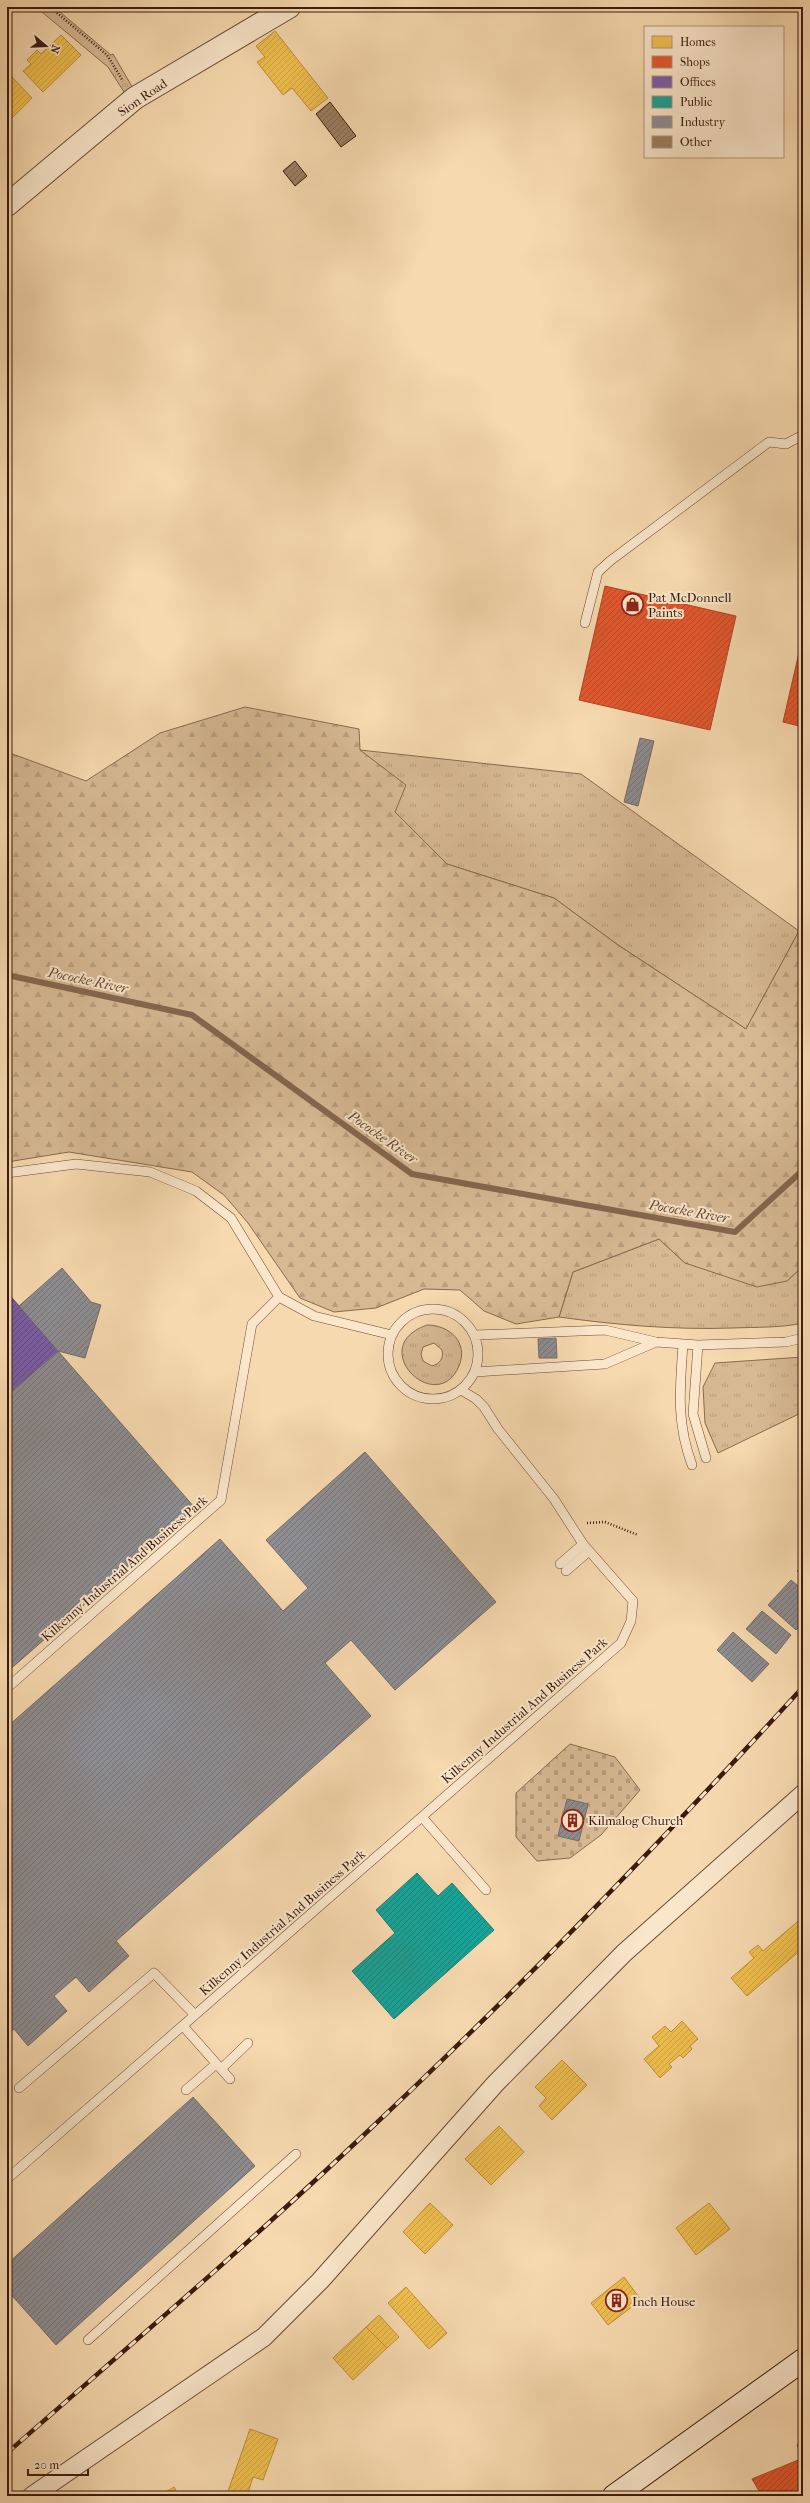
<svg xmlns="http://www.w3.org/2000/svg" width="810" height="2503" font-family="'IM FELL French Canon',serif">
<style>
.grass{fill:url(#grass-tufts);stroke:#886a51;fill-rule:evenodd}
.forest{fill:url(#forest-firs);stroke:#886a51}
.cemetery{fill:url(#cemetery-stones);stroke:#886a51}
.homes{fill:url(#homes-hatch);stroke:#bb8f3b}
.shops{fill:url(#shops-hatch);stroke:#b14524}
.offices{fill:url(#offices-hatch);stroke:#684a79}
.public{fill:url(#public-hatch);stroke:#227a6f}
.industry{fill:url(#industry-hatch);stroke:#746b6a}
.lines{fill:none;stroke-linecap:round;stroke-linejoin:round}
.stream{stroke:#85664e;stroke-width:6}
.building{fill:url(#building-hatch);stroke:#3a1b0e}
.service-casing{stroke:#694a36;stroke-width:10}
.minor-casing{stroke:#694a36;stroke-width:20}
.tertiary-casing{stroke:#694a36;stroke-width:24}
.secondary-casing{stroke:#3a1b0e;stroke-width:24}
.path{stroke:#3a1b0e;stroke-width:2.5;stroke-dasharray:1 2;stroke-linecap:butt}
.service{stroke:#fae6cb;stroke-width:9}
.minor{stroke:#fae6cb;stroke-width:18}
.tertiary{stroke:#fae6cb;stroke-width:22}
.secondary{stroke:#fae6cb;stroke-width:22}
.rail-casing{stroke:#3a1b0e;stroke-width:4.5}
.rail{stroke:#fae6cb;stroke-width:3;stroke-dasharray:9;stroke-linecap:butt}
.labels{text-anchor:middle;stroke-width:4;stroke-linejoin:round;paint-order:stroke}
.street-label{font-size:13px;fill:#3a1b0e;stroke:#fae6cb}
.poi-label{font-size:13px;fill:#3a1b0e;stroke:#fae6cb;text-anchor:start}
.water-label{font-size:14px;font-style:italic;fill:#664733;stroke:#fae6cb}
</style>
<defs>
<pattern id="grass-tufts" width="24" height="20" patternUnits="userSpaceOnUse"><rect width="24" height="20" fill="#d7b994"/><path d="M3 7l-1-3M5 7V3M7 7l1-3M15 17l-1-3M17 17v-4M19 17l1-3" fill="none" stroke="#b99e7e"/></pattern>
<pattern id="forest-firs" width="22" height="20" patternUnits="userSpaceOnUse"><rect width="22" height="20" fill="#d7b994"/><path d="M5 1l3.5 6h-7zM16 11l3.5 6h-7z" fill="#b99e7e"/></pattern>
<pattern id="cemetery-stones" width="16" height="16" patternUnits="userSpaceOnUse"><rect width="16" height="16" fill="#d7b994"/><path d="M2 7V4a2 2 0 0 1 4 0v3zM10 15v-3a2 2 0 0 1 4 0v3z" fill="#b99e7e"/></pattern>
<pattern id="homes-hatch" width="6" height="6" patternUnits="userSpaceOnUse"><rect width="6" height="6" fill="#f2c14e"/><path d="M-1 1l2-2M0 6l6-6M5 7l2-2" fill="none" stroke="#d0a543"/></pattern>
<pattern id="shops-hatch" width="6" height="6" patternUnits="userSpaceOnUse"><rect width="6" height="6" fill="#e4572e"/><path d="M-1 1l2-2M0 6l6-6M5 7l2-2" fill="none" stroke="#ba4726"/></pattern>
<pattern id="offices-hatch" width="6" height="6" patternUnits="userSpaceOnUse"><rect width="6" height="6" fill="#7b5ea7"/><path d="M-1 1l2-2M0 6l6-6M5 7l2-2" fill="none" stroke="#60487e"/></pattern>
<pattern id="public-hatch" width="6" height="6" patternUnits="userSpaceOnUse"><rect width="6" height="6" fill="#17a398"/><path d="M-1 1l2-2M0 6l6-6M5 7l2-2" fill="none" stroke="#16847a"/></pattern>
<pattern id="industry-hatch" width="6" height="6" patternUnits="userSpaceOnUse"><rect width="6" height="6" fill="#8d8d92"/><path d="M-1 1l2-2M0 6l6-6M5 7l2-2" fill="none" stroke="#747276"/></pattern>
<pattern id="building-hatch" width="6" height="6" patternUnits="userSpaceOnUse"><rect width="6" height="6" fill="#9c7e62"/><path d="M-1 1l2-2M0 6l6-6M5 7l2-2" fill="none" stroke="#80664f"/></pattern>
</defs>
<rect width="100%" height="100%" fill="#f7d9af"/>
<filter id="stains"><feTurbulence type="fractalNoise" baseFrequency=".005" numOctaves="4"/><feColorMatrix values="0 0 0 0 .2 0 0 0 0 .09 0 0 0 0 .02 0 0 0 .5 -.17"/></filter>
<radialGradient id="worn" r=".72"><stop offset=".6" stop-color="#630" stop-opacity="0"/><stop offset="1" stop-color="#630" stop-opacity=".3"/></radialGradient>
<path class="grass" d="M36,7H54L111,55L113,54L134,90L126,95L108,67Z
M360,750L581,774L799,931L746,1029L618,945L554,898L447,864L394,812Z
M659,1239L685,1263L787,1281L803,1266V1323C780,1328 757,1327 733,1328C674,1330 617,1325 559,1317L573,1272Z
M427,1325C449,1325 469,1342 459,1366C437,1418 364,1347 427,1325ZM434,1343L442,1350C444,1358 440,1364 432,1366L423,1361L421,1354L423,1347Z
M803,1357V1412L718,1453L705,1423L703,1387L715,1363Z"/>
<path class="forest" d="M245,707L359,729L360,750L406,785L395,812L447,864L554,898L618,945L746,1029L799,931L803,932V1266L787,1281L757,1287L685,1263L659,1239L573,1272L559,1317L516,1324L484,1311L460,1290L424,1289L376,1308L334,1312L300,1298L248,1223L224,1195L192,1172L69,1152L7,1162V752L86,781L160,733Z"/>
<path class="cemetery" d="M570,1744L615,1757L640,1790L601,1835L570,1858L537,1861L516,1837V1793Z"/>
<path class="homes" d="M275,31L328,98L311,111L292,88L283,95L257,62L265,57L256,46Z
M61,35L81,55L43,92L23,71L31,64L27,60L37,50L41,54Z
M12,77L32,98L7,123V82Z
M803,1917V1948L747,1996L731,1978L754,1958L749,1952L758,1945L763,1951Z
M682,2021L698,2039L690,2046L692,2049L683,2058L680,2055L669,2064L672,2067L660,2078L644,2059L659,2046L652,2037L665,2026L671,2032Z
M562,2060L587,2085L552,2120L539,2106L546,2098L535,2087Z
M499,2126L524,2152L491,2185L465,2159Z
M430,2203L453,2225L425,2254L403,2232Z
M709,2203L730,2229L696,2255L676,2228Z
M624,2277L641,2300L608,2325L591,2303Z
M406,2287L447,2333L429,2349L388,2303Z
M379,2315L399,2337L387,2348L366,2327Z
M366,2327L387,2348L353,2380L333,2358Z
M250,2429L278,2439L263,2480L253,2477L247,2496H234L227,2494Z
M174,2487L179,2496H159Z"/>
<path class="shops" d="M605,586L736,616L710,730L579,700Z
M803,635V727L783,722Z
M803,2439V2457L797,2445Z
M803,2458V2496H762L752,2479Z"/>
<path class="offices" d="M7,1292L58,1351L7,1396Z"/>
<path class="public" d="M417,1873L438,1896L452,1883L494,1930L394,2019L352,1971L395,1933L376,1910Z"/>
<path class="industry" d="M640,738L654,741L638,806L624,802Z
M62,1268L91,1302L101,1305L85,1358L58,1351L19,1306Z
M556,1338L557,1358H539L538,1339Z
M58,1351L195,1508L7,1672V1396Z
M365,1452L496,1602L395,1690L351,1640L325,1663L371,1716L116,1941L129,1956L89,1992L76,1977L54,1996L67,2011L28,2046L14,2029L7,2035V1727L220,1539L283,1611L308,1588L266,1540Z
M803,1565V1577L797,1571Z
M791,1580L803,1590V1623L796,1630L768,1605Z
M762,1611L791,1635L776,1654L746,1629Z
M733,1632L769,1664L752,1682L717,1650Z
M567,1799L588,1804L579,1841L558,1836Z
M193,2097L255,2166L56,2345L7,2290V2264Z"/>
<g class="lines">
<path class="stream" d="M7,975L192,1015L412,1174L735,1232L803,1170"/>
</g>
<path class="building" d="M330,102L356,136L341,147L316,114Z
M295,161L307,176L295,186L283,171Z"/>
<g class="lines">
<defs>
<path id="service" d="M585,623L598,572L610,561L769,442L786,444L803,435
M7,1173L76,1164L150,1172L196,1191L231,1218L279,1297L314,1316L392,1335
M388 1354a45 45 0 1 1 90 0a45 45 0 1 1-90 0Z
M475,1335L605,1330L656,1342L698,1345L786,1342L803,1338
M683,1344C680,1388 676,1422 692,1465
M698,1345L693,1414L706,1458
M475,1372L605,1364L656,1342
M560,1564L583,1544
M566,1571L589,1551
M7,1688L221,1500L252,1324L279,1297
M422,1817L486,1890
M183,2026L230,2079
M221,2069L248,2043
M19,2088L154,1973L195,2015
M186,2090L216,2064
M7,2179L621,1643L631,1621L633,1601L583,1544L554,1499L498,1429L484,1407L476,1399L461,1390
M88,2340L296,2154"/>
<path id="minor" d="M32,2496L264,2337L320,2281L495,2084L624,1953L803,1794"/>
<path id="tertiary" d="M7,205L135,98L289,7"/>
<path id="secondary" d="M614,2496L803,2360"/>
</defs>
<use href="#service" class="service-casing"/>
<use href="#minor" class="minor-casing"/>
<use href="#tertiary" class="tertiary-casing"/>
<use href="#secondary" class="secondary-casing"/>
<path class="path" d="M50,7L107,55L123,81
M587,1523L605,1522L638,1535"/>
<use href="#service" class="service"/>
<use href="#minor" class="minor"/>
<use href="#tertiary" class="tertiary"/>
<use href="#secondary" class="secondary"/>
<defs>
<path id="rail" d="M7,2453C128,2347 251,2242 368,2131C519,1989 663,1840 803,1687"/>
</defs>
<use href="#rail" class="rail-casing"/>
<use href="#rail" class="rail"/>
</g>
<defs>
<symbol id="shop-ring" viewBox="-11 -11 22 22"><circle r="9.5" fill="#fae6cb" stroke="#8f2418" stroke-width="1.5"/><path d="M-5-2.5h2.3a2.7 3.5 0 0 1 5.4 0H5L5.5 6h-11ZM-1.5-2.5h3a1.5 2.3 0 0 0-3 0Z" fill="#8f2418"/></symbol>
<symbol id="building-ring" viewBox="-11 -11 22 22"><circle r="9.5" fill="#fae6cb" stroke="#8f2418" stroke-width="1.5"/><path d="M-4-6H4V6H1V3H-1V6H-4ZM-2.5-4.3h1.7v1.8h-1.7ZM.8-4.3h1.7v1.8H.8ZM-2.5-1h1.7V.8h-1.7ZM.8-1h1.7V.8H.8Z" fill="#8f2418"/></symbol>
</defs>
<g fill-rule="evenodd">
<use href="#shop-ring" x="620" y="592" width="25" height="25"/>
<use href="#building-ring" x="560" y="1808" width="25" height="25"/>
<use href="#building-ring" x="604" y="2288" width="25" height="25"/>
</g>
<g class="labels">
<g class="street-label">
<text transform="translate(142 97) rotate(-34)" y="5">Sion Road</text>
<text transform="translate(124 1568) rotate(-41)" y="5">Kilkenny Industrial And Business Park</text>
<text transform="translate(524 1710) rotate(-41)" y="5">Kilkenny Industrial And Business Park</text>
<text transform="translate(282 1922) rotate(-41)" y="5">Kilkenny Industrial And Business Park</text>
</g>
<g class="poi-label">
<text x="648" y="602">Pat McDonnell<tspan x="648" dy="15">Paints</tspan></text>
<text x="588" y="1825">Kilmalog Church</text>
<text x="632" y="2306">Inch House</text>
</g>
<g class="water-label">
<text transform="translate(88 980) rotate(12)" y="5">Pococke River</text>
<text transform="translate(383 1137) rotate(35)" y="5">Pococke River</text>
<text transform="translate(689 1211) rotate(10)" y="5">Pococke River</text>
</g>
</g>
<rect width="810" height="2503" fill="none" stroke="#f7d9af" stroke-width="24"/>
<rect x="8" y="8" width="794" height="2487" fill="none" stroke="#3a1b0e" stroke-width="2"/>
<rect x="12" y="12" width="786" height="2479" fill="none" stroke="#3a1b0e"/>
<rect x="644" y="26" width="140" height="132" fill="#fae6cb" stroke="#ad957f"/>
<rect x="652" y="36" width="20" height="12" fill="#f2c14e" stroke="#ad957f"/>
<text x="680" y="46" font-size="12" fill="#3a1b0e">Homes</text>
<rect x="652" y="56" width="20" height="12" fill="#e4572e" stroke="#ad957f"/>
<text x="680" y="66" font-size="12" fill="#3a1b0e">Shops</text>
<rect x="652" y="76" width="20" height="12" fill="#7b5ea7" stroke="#ad957f"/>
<text x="680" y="86" font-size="12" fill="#3a1b0e">Offices</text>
<rect x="652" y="96" width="20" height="12" fill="#17a398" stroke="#ad957f"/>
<text x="680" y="106" font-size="12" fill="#3a1b0e">Public</text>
<rect x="652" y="116" width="20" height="12" fill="#8d8d92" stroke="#ad957f"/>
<text x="680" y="126" font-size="12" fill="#3a1b0e">Industry</text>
<rect x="652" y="136" width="20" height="12" fill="#9c7e62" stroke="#ad957f"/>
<text x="680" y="146" font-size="12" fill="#3a1b0e">Other</text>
<g transform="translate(46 46) rotate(109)" stroke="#fae6cb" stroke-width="3" paint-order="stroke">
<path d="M0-3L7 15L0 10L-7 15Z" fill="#3a1b0e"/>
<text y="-6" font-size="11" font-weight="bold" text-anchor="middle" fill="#3a1b0e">N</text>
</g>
<path d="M28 2469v6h60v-6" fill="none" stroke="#3a1b0e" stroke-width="2"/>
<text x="34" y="2469" font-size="12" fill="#3a1b0e" stroke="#fae6cb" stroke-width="3" paint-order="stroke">20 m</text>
<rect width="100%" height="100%" filter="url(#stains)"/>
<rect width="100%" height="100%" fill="url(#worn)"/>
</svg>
